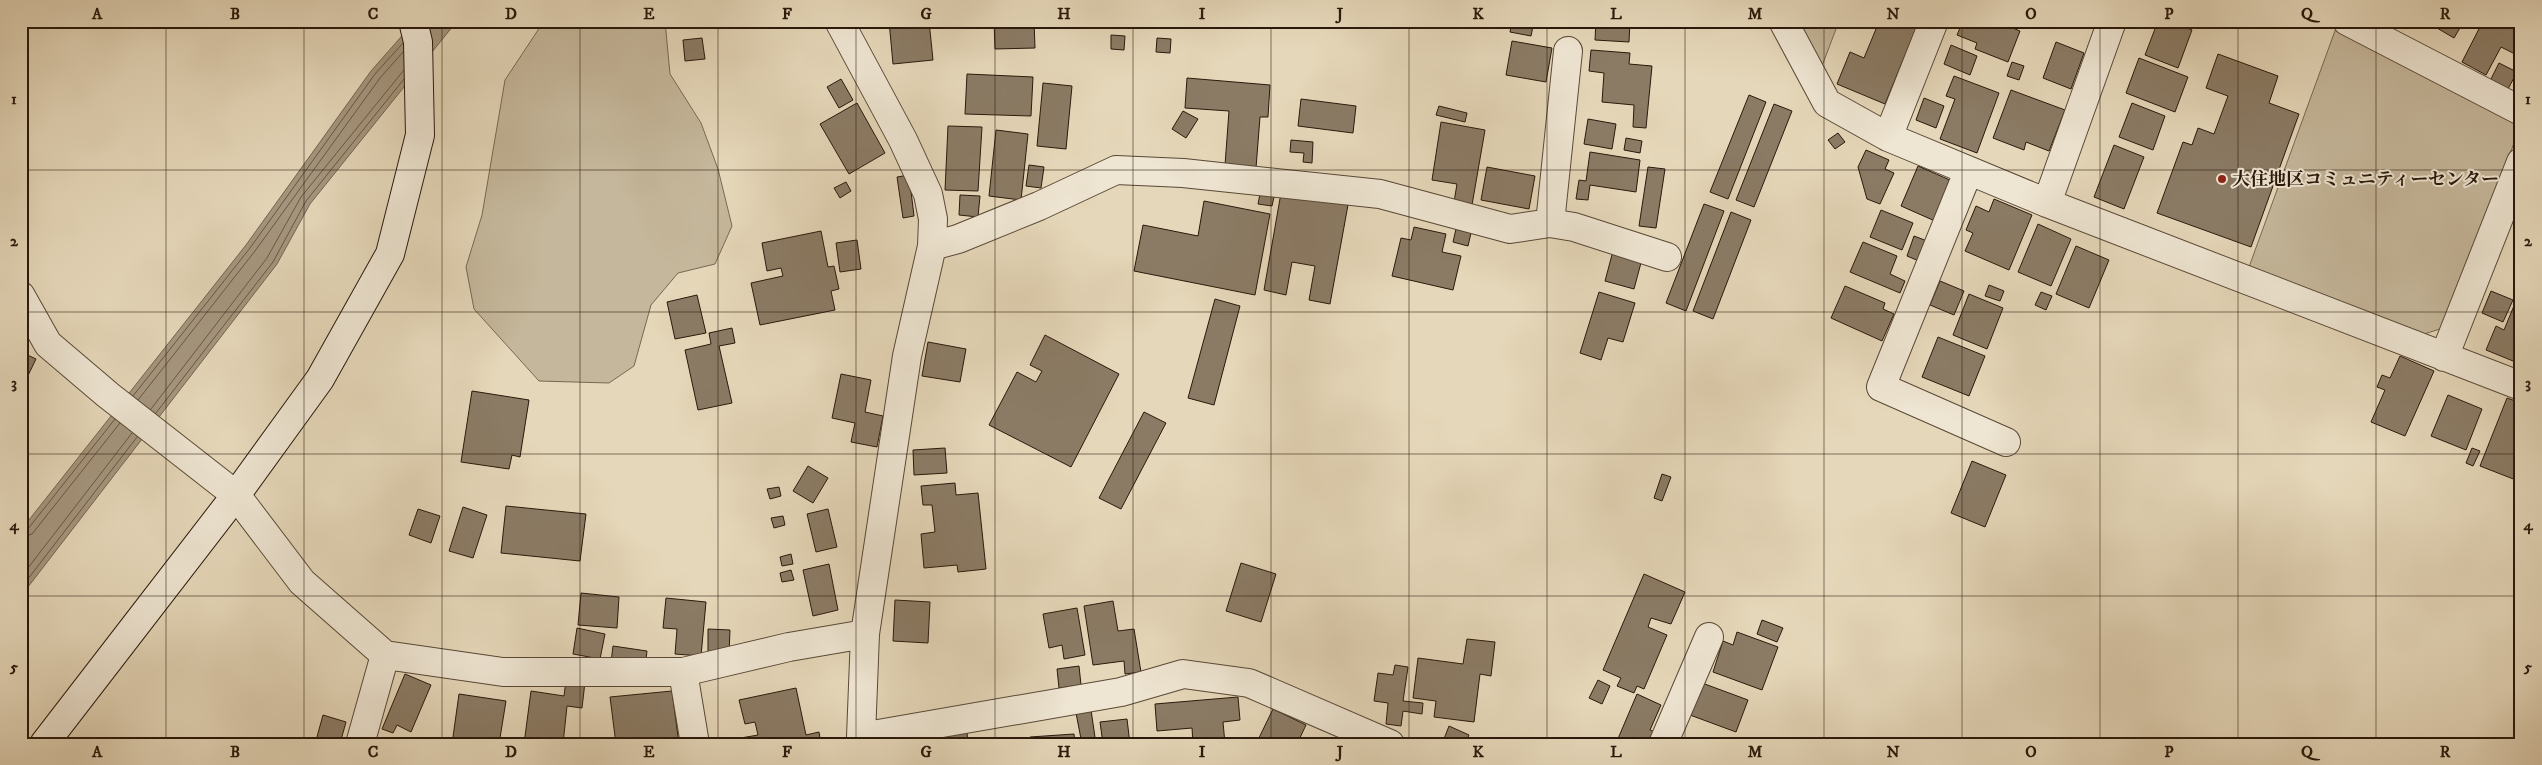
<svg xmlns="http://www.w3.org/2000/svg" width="2542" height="765" font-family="'IM FELL DW Pica','Noto Serif JP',serif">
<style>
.green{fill:#c5b79b;stroke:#786853}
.water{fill:#a5967e;stroke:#746450}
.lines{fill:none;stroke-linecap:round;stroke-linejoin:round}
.shore{stroke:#685744;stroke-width:1}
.building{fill:#8b7b65;stroke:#2a180b}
.street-casing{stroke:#594836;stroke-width:30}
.secondary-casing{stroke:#2a180b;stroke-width:30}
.street{stroke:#eee5d2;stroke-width:28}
.secondary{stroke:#eee5d2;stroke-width:28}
.grid{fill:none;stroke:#2a180b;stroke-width:1;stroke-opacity:0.55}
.poi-dot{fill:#8f2418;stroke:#eee5d2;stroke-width:2}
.labels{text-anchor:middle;stroke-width:4;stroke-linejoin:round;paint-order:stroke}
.poi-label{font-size:18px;font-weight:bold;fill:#2a180b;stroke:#eee5d2;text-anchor:start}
.neatline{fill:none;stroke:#2a180b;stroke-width:2}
.grid-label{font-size:16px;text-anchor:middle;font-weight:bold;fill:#2a180b}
</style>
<rect width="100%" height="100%" fill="#e5d7b9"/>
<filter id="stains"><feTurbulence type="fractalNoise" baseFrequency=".004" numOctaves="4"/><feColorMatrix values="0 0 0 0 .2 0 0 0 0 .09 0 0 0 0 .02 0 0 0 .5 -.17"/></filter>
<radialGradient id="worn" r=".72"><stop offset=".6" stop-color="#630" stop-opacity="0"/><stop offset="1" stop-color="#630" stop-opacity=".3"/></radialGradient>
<path class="green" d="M544,21H665L670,74L701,123L718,169L732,226L715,264L678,273L651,305L634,366L609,383L539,381L474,309L466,267L482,215L505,80Z
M1792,21H1839L1819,74Z
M2336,28L2521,125L2443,328L2421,335L2249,267Z"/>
<path class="water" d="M415,21H457L310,204L277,264L21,596V530L246,245L371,71Z"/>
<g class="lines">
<path class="shore" d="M133,396L250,248L375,74L403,43
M138,400L255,251L380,78L403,52
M151,409L267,258L301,197L404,70
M156,413L273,262L306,201L404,79
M21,532L27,530L115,419
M21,538L32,534L120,423
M21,577L132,433
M21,588L137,437"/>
</g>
<path class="building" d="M687,21H730L729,26L687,23Z
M889,21H929L933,60L893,64Z
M994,21H1034L1035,48L995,49Z
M1512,21H1534L1531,36L1510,32Z
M1596,21H1630L1629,42L1595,40Z
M1859,21H1919L1885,104L1837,84L1850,52L1864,58L1876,29Z
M1963,21H1996L2020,31L2008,62L1975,49L1977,43L1957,35Z
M2158,21H2169L2192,30L2178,68L2145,55Z
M2425,21H2464L2454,38Z
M2483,21L2521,22V57L2501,47L2486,75L2462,62Z
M1111,35L1125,36L1124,50L1111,49Z
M702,38L705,59L685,61L683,40Z
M1157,38L1171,39L1170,53L1156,52Z
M1512,41L1552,48L1546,82L1506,75Z
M2056,42L2084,53L2071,89L2043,78Z
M1951,45L1977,56L1970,75L1944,64Z
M1591,50L1630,53L1629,64L1652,66L1646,128L1633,127L1634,105L1602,102L1604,73L1589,71Z
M2218,54L2278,76L2269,103L2299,114L2251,247L2157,213L2183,142L2192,145L2198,128L2214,134L2228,96L2206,88Z
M2139,58L2188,77L2175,112L2126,93Z
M2012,62L2024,66L2019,80L2007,76Z
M2499,63L2517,72L2508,89L2490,81Z
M967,74L1033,77L1031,116L965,114Z
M1954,76L1999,93L1977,153L1940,139L1955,99L1946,96Z
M1187,78L1270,85L1268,117H1260L1256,168L1225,165L1229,111L1185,108Z
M841,79L853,100L839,108L827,87Z
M1043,83L1072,86L1066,149L1037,146Z
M2011,90L2065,110L2049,151L2026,142L2024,150L1993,138Z
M1749,95L1766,102L1728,199L1710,192Z
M1924,98L1944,106L1936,128L1916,120Z
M1301,99L1356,106L1353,133L1298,126Z
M857,103L885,153L849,174L820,124Z
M2132,103L2165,116L2153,150L2119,137Z
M1774,104L1792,111L1754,207L1736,200Z
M1439,106L1467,113L1465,122L1436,115Z
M1183,111L1198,119L1186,138L1172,129Z
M1588,119L1616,124L1612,149L1584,144Z
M1441,122L1485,130L1472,205L1454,202L1457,184L1432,180Z
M948,126L982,127L978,191L945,190Z
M996,130L1028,134L1021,200L989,196Z
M1838,133L1845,142L1835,149L1828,140Z
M1626,138L1642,141L1640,153L1624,150Z
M1291,140L1313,142L1312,163L1303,162L1304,153L1290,152Z
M2114,145L2144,157L2124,209L2094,197Z
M1866,150L1889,160L1885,169L1894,173L1880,204L1867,199L1858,167Z
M1590,152L1640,160L1636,192L1590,185L1588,200L1576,199L1579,180L1586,181Z
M1029,165L1044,167L1041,188L1026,186Z
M1918,166L1952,181L1935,221L1901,206Z
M1487,167L1535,176L1529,209L1481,200Z
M1648,167L1665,169L1656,228L1639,226Z
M909,175L914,216L903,218L897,177Z
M846,182L851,191L840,198L834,188Z
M1281,193L1348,205L1330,304L1309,300L1315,266L1292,262L1286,295L1264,290Z
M1260,194L1274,197L1272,206L1258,204Z
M960,195L980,196L978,217L959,215Z
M1994,199L2032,215L2009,270L1965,251L1973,233L1966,230L1976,206L1989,212Z
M1204,201L1270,214L1255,295L1134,271L1143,225L1198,236Z
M1704,204L1724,211L1686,311L1666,303Z
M1881,210L1913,223L1902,250L1870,237Z
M1731,212L1751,220L1713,319L1693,311Z
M2038,224L2071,239L2051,286L2018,272Z
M1414,227L1446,234L1442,252L1461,256L1453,290L1392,276L1401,238L1411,240Z
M1456,229L1471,233L1468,246L1453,242Z
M821,231L828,267L834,266L839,289L831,291L835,310L760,325L751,283L783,276L781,268L767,271L762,243Z
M1914,236L1927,241L1919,261L1907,256Z
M857,240L861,269L840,272L836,243Z
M1863,242L1897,256L1890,274L1905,281L1900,293L1850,272Z
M2076,246L2109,260L2089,308L2056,294Z
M1613,251L1642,259L1634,289L1605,281Z
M2521,263V282L2514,279Z
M1940,281L1964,291L1954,315L1930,305Z
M1989,285L2004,291L2000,301L1985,296Z
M1845,286L1885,303L1883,309L1894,314L1882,341L1831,318Z
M2491,291L2513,300L2503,322L2482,313Z
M1599,292L1635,303L1623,342L1608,338L1601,360L1580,353Z
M2041,292L2052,296L2046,310L2035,305Z
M1969,294L2003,308L1987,349L1953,335Z
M697,295L706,333L675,339L667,302Z
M2518,296L2521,297V355L2513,361L2486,350L2496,326L2504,330Z
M1215,299L1240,306L1214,405L1188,398Z
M732,328L735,343L719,346L732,403L698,410L685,350L711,344L709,333Z
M1045,335L1119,374L1071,467L989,425L1017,372L1036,382L1042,371L1030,365Z
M1938,337L1985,356L1969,396L1922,377Z
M928,342L966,349L960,382L922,376Z
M21,352L36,359L21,390Z
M2400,356L2434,371L2405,436L2371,422L2385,390L2377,387L2382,375L2390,378Z
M841,374L871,380L865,412L883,416L877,447L851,442L855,423L832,418Z
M472,391L529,400L520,457L512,455L509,469L461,462Z
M2448,395L2482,409L2466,450L2431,436Z
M2507,398L2521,403V482L2480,466Z
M1144,412L1166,423L1121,509L1099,498Z
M945,448L947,473L914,475L913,450Z
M2472,448L2480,451L2473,466L2466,463Z
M1972,461L2006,475L1985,527L1951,513Z
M808,466L828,478L813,503L793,491Z
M1662,474L1671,477L1662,501L1654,498Z
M955,483L956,495L978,493L986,569L958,572L957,565L924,568L921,534L935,532L932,505H923L921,486Z
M779,487L781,496L770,499L767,489Z
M506,506L586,514L580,561L501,553Z
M463,507L487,515L473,558L449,551Z
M418,509L440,516L431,543L409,535Z
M828,509L837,547L816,552L807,514Z
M783,516L785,525L774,528L771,518Z
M791,554L793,564L782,566L780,557Z
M1241,563L1276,574L1261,622L1226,611Z
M829,564L838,610L813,616L803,570Z
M791,570L794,580L782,582L780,573Z
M1644,574L1685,592L1671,624L1651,618L1648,627L1667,635L1644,689L1637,686L1634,693L1617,686L1621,678L1603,670Z
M581,593L619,597L617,628L578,625Z
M666,598L706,602L701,656L675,654L677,629L663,628Z
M895,600L930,602L928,643L893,641Z
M1113,601L1118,631L1134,629L1141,672L1125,674L1124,661L1093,665L1084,606Z
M1077,608L1085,655L1064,659L1062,645L1049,648L1043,614Z
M1762,620L1783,628L1777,642L1757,634Z
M577,628L605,634L600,659L573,654Z
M708,629L730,630L729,654H708Z
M1737,632L1778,647L1762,690L1713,672L1723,641L1733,645Z
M1467,639L1495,642L1491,676L1480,674L1474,722L1434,717L1436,701L1413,698L1418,658L1463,664Z
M613,646L647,651L645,667L611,662Z
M1395,665L1408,667L1403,701L1423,703L1422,714L1403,711L1401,726L1386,724L1388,703L1374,701L1378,673L1393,675Z
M1079,666L1081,685L1059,688L1057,669Z
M405,674L431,685L411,732L397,725L393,733L382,729Z
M566,680L585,682L582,708L567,706L563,744H524L531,691L564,696Z
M1598,680L1610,686L1602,704L1589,698Z
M1702,683L1748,700L1736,732L1690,715Z
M796,688L806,735L819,732L821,744H736L735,739L758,735L755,722L745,724L739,700Z
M672,691L679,744H616L610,697Z
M459,694L506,701L499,744H452Z
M1637,694L1661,705L1650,730L1657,733L1652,744H1624L1617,741Z
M1238,697L1240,720L1223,722L1225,744H1193L1192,728L1157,731L1155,704Z
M1273,709L1306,725L1297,744H1256Z
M1091,710L1096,744H1082L1076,713Z
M323,715L346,722L341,740L349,744H315Z
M1127,719L1130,744H1103L1100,722Z
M1449,726L1469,735L1465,744H1442Z
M967,732L968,744H931L930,736Z
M1074,734L1075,744H1031L1030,737Z
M1749,738L1761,744H1746Z"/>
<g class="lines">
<defs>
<path id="street" d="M839,21L903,140L928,194L933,219L932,246L907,356L865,634L861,737L864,744
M1783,21L1827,103L1888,137L2047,203L2521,386
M2347,21L2521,111
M1888,137L1934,21
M1968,172L1881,387L2006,442
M2047,203L2112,21
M1550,223L1568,51
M932,246L958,239L1039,206L1116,170L1183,173L1380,194L1510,229L1550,223L1574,227L1667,257
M21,296L48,344L108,395L236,495L302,582L385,655L503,672H683L789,647L865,634
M2444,357L2521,162
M683,672L695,744
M861,737L1121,692L1183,674L1249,683L1390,744
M360,744L385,655
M1663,744L1709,637"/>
<path id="secondary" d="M44,744L236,495L320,379L390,254L420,135L418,42L413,21"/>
</defs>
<use href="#street" class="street-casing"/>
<use href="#secondary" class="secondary-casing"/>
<use href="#street" class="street"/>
<use href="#secondary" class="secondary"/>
</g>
<path class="grid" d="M166,21V744M304,21V744M442,21V744M580,21V744M718,21V744M856,21V744M995,21V744M1133,21V744M1271,21V744M1409,21V744M1547,21V744M1685,21V744M1824,21V744M1962,21V744M2100,21V744M2238,21V744M2376,21V744M21,170H2521M21,312H2521M21,454H2521M21,596H2521"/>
<circle class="poi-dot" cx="2222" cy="179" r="5"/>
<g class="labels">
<g class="poi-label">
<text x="2232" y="185">大住地区コミュニティーセンター</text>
</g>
</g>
<rect width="2542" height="765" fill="none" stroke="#e5d7b9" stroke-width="55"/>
<rect x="28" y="28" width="2486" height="710" class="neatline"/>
<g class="grid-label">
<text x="97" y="19">A</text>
<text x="235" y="19">B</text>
<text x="373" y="19">C</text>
<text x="511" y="19">D</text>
<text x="649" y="19">E</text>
<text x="787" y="19">F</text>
<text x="926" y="19">G</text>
<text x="1064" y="19">H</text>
<text x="1202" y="19">I</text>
<text x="1340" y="19">J</text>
<text x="1478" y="19">K</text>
<text x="1616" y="19">L</text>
<text x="1755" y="19">M</text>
<text x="1893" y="19">N</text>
<text x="2031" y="19">O</text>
<text x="2169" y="19">P</text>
<text x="2307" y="19">Q</text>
<text x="2445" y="19">R</text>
<text x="14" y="104">1</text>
<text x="2528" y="104">1</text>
<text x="14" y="246">2</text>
<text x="2528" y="246">2</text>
<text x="14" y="388">3</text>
<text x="2528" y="388">3</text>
<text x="14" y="530">4</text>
<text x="2528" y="530">4</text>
<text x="14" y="672">5</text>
<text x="2528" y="672">5</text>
<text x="97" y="757">A</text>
<text x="235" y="757">B</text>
<text x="373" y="757">C</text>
<text x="511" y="757">D</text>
<text x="649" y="757">E</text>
<text x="787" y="757">F</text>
<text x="926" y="757">G</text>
<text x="1064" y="757">H</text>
<text x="1202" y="757">I</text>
<text x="1340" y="757">J</text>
<text x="1478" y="757">K</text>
<text x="1616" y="757">L</text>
<text x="1755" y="757">M</text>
<text x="1893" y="757">N</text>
<text x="2031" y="757">O</text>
<text x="2169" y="757">P</text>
<text x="2307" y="757">Q</text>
<text x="2445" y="757">R</text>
</g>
<rect width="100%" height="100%" filter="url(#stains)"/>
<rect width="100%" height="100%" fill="url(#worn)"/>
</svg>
